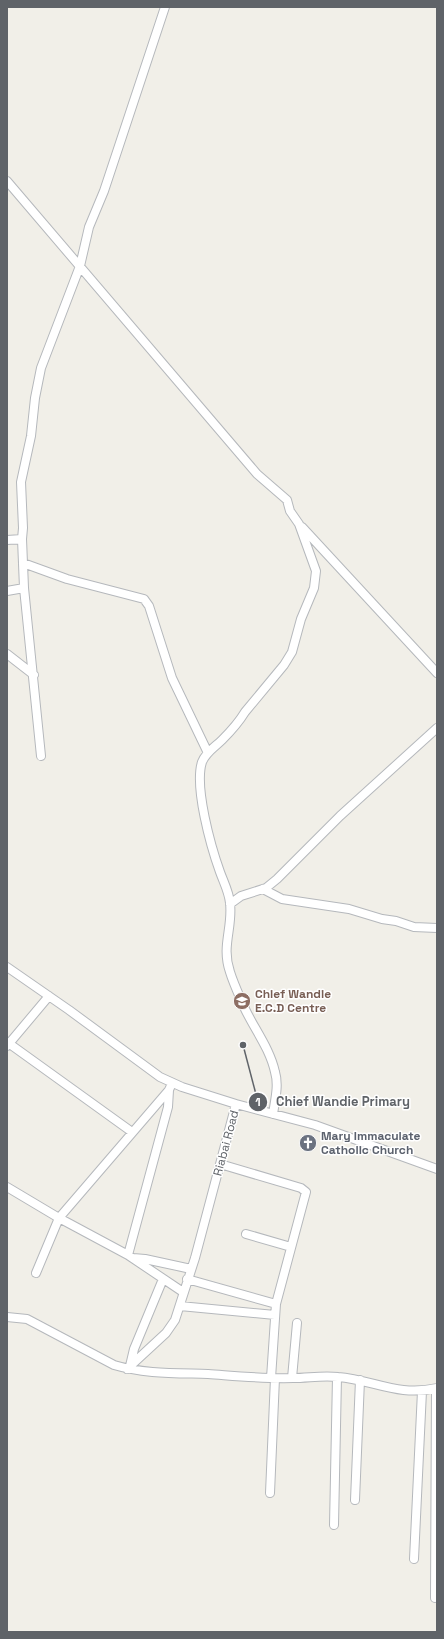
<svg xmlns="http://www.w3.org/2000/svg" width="444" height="1639" font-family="'Space Grotesk',sans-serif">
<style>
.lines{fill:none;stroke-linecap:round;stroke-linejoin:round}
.minor-casing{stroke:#b5b8bc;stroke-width:10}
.minor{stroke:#fff;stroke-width:8}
.labels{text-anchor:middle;stroke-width:3;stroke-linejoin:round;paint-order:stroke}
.education-label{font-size:12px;font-weight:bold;fill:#785e54;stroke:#fff;text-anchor:start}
.worship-label{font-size:12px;font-weight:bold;fill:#5b616d;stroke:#fff;text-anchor:start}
.street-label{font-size:12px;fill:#5f6368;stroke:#fff}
.leader{fill:none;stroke:#5f6368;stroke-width:1.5}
.callout-dot{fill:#5f6368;stroke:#fff;stroke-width:1.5}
.mark-label{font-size:12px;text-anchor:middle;font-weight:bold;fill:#fff}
.callout-label{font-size:13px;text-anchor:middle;font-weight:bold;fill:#5f6368;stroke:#fff;stroke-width:3;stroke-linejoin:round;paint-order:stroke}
</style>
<rect width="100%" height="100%" fill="#f1efe8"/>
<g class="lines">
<defs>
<path id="minor" d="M7,181L257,474L287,500L290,511L299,524L316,571L314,588L301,619L292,652L284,665L245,712C239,722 231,731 222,740C215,747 206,752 202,762C194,787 211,847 220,872C224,883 229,892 230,903C233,928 221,946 230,972C234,985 240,997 245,1009C255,1030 270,1049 275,1072C279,1085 275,1100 273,1114
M302,527L437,673
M7,540L22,539
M23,563L67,579L144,599L149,606L172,678L208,753
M7,591L24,588
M7,654L34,675
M41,756L24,588L22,539L23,528L21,482L31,436L35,398L41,368L80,266L89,227L104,191L165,7
M263,889L282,899L349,909L382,919L396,921L414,927L437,928
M230,904L241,896L266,888L277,879L340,816L437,728
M7,967L69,1010L160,1077L182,1087L236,1104
M7,1042L132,1132
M7,1046L49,996
M220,1164L301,1188L306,1192L276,1304L271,1378
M7,1187L59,1218L128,1255L183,1292
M246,1234L291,1247
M128,1255L168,1107L169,1090
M133,1258L145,1259L191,1269
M36,1273L59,1218L169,1090L172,1083
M187,1279L276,1304
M180,1306L275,1315
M7,1317L27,1319L114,1365C144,1374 176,1373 208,1374C236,1376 265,1379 293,1378C308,1378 323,1375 338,1377C374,1380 398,1397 437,1388
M130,1366L134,1349L163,1279
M127,1369L166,1333L175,1320L195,1258L236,1104L315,1125L437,1169
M292,1378L297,1323
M270,1493L275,1378
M355,1500L360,1380
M334,1525L337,1377
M414,1559L422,1391
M435,1598L436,1389"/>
</defs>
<use href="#minor" class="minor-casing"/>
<use href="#minor" class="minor"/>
</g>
<defs>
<symbol id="school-disc" viewBox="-11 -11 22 22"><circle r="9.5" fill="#8d6e63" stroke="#fff"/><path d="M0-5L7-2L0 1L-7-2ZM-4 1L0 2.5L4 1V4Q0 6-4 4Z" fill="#fff"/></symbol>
<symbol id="church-disc" viewBox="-11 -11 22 22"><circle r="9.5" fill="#6b7280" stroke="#fff"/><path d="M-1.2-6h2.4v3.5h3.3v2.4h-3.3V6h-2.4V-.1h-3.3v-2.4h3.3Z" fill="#fff"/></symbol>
</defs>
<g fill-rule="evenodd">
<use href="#school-disc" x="232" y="991" width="20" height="20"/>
<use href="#church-disc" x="298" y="1133" width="20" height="20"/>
</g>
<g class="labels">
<g class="education-label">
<text x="255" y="998">Chief Wandie<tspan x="255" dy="14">E.C.D Centre</tspan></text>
</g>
<g class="worship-label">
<text x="321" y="1140">Mary Immaculate<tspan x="321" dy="14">Catholic Church</tspan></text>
</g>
<g class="street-label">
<text transform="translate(226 1143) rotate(-75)" y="4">Riabai Road</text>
</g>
</g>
<path class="leader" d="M243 1045L258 1102"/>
<g class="callout-dot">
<circle cx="243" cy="1045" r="4"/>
<circle cx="258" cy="1102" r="10"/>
</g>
<g class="mark-label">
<text x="258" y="1106">1</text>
</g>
<g class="callout-label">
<text x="343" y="1106">Chief Wandie Primary</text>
</g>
<rect width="444" height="1639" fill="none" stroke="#5f6368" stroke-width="16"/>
</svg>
